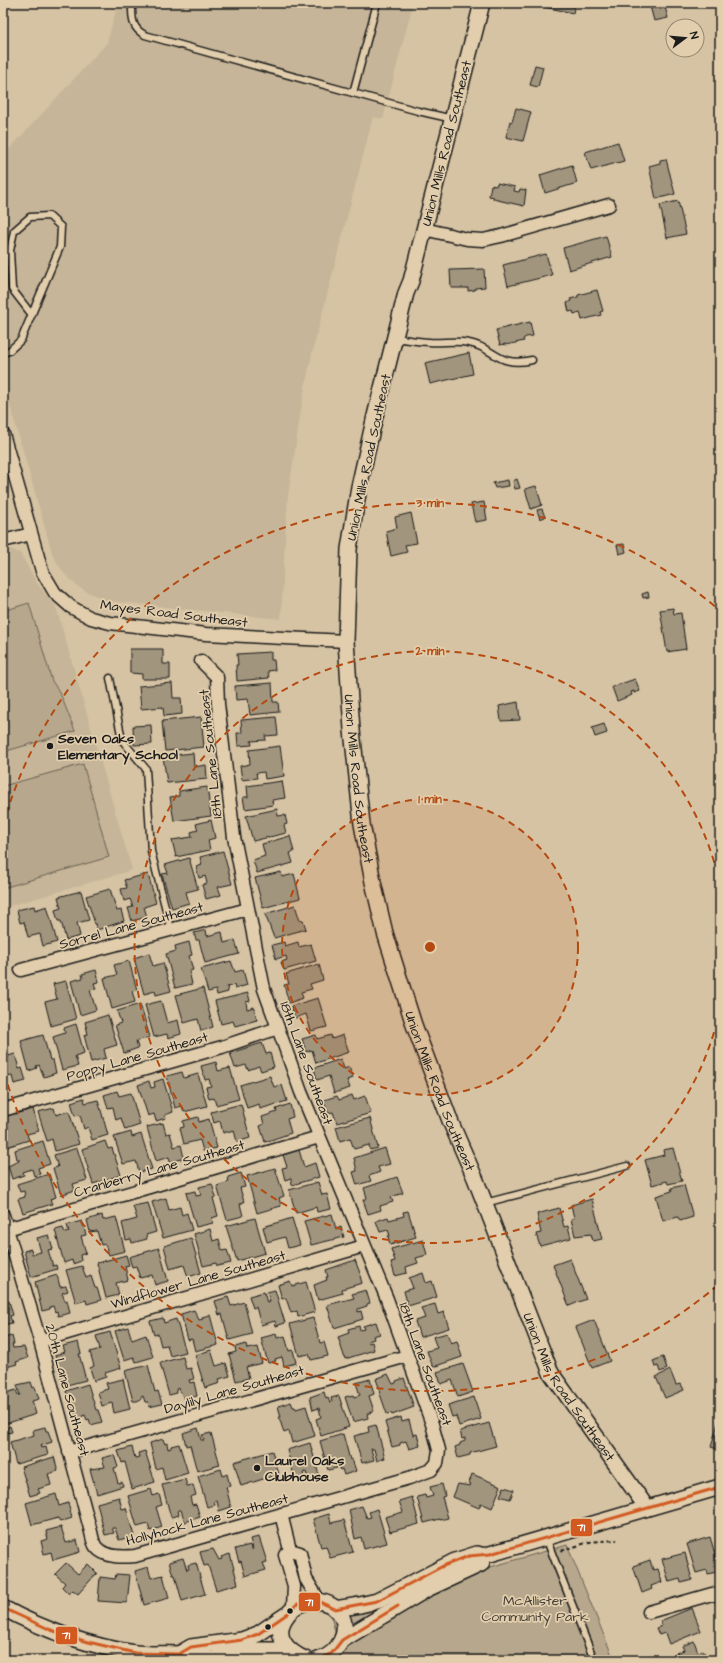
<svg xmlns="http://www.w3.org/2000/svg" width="723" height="1663" font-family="'Architects Daughter',sans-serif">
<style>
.built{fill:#c6b598}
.green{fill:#b7a78d;stroke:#6a6254}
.building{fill:#a1957e;stroke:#1c1c1c}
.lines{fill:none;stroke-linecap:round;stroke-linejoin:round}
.service-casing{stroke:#1c1c1c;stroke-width:9}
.minor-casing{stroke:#1c1c1c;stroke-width:15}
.tertiary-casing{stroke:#1c1c1c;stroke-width:18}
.path{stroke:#1c1c1c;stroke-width:2;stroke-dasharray:4 3;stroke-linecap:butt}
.service{stroke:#e2ceac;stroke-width:6}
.minor{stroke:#e2ceac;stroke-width:12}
.tertiary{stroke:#e2ceac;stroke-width:15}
.bus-1-casing{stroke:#e2ceac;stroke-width:6}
.bus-1{stroke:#d25a21;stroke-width:3}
.ring{fill:none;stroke:#b54a10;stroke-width:2;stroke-dasharray:7 5}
.poi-dot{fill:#1c1c1c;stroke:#e2ceac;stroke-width:1.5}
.labels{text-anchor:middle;stroke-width:3.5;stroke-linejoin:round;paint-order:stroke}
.street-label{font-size:14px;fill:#1c1c1c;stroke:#e2ceac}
.poi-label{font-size:14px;font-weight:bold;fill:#1c1c1c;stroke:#e2ceac;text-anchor:start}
.park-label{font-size:14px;fill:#433f38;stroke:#e2ceac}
.centre{fill:#b54a10;stroke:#e2ceac;stroke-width:2}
.ring-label{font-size:12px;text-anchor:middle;font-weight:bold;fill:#b54a10;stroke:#e2ceac;stroke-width:3.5;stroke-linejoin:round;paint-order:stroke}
.line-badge{stroke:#e2ceac;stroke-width:1.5}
.badge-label{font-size:11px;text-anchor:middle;font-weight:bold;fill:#fff}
</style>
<rect width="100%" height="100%" fill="#d6c3a3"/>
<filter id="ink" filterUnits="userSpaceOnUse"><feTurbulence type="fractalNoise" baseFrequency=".025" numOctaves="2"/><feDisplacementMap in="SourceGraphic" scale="8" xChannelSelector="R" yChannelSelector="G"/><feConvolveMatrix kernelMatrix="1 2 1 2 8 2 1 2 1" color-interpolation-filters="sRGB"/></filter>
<g filter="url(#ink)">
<path class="built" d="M118,3H413L383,119L373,117L312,353L302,403L288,496L285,540L281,619L109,601L87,592L77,586L63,572L53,556L3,381V156L107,43Z
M10,549L20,553L37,583L56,607L132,870L3,908V552Z"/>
<path class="green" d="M29,603L52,681L60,693L75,731L3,752V611Z
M83,764L109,857L3,888V786Z
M567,1545L614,1660H343L330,1613Z"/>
<path class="building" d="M530,3H575L573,13L530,4Z
M645,3H664L668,18L654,21L650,6L646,7Z
M535,65L543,67L538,87L530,85Z
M516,108L531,112L523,141L506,137L510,121L512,122Z
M618,142L624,161L591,170L585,152Z
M666,159L675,194L656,199L649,166L660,163V160Z
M572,165L577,183L545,193L540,175Z
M497,183L515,187L514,191L519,192L520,189L526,190L524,206L493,199L494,197L489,196L491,185L496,186Z
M678,201L686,234L667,238L660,205Z
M606,236L612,257L569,270L563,248Z
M546,254L552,275L508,286L503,265Z
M484,269L485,287L475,288V290L468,291V288H451L450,270Z
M597,290L603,311L600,312L601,315L582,320L580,312L574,314L573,311L569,312L567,303L571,301L570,299L578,297V295Z
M530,322L533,336L526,337L523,339L524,341L506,345V344L500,345L496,330Z
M469,353L473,374L430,384L425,363Z
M517,479L520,488L515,489L513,481Z
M508,480L509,486L495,488L493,483Z
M536,486L542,505L531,509L525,489Z
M484,502L487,520L475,522L471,504Z
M542,509L545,517L540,519L537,510Z
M411,513L417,543L405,545L407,552L391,556L386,531L397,528L395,517Z
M624,544L626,552L619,554L617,545Z
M648,592L649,597L643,598L642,594Z
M673,608L674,614L681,613L686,649L667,652L660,610Z
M130,649H163V664H170V679H142V674L130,673Z
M271,652V660H274L275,670L268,671L269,678L237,681L236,665H238L237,654Z
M635,679L640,691L634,693V691L631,692L632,695L617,701L612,687Z
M172,683L173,698H181L182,714L164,716L163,707L141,709L139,686Z
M272,683L273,702H278L279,712L250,715L248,699L236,700L235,686Z
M518,702L520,720L501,721L499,706Z
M201,717L204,747L165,751L162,721Z
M276,717L278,735L265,736L266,740L251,741L252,745L238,746L237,733H242L241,720Z
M604,724L607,733L595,737L592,728Z
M151,725L152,744L134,745L133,726Z
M280,746L284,776L265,779L264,772L256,773L257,778L242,780L240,766L250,764L249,750Z
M193,753L194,767L206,765L207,779L167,783L163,756Z
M282,781L285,798L272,800L273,805L245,809L243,797H248L247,786Z
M207,787L211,816L174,821L170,797L179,796V791Z
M277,809L278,816L285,815L287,824L284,825L286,833L253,841L246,816Z
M211,820L215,838L208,840L210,850L176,857L172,840L192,837L191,832L198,830L196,824Z
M290,836L294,852L290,853L293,863L257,873L253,860L265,856L262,844Z
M223,851L232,884L218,887L221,895L206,899L202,885L207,883L205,876L199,878L196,867L202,865L200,857Z
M189,858L198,889L186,892L189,903L172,908L162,874L168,873L165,865Z
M281,872L282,877L294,874L300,898L263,908L255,878Z
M148,874L156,903L144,907L147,917L132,921L128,908L133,907L130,899L124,901L121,889L127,888L124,880Z
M110,889L117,911L121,910L124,921L97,930L86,896Z
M81,891L89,920L77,923L80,936L66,940L61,921H58L55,910L61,908L58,897Z
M295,905L300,921L303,920L306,929L274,938L265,914Z
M34,906L35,910L47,906L57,942L43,946L40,934L28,937L24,922L20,923L17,910Z
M206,930L207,936L222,932L224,943L235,940L239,954L205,963L199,940H196L194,933Z
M189,942L192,955L189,956L193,970L189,971L192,984L175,988L166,954L176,951L175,946Z
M284,942L285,946L298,942L299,947L311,944L316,961L284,970L281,962L287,960L286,956L276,959L272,945Z
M149,953L153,966L163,963L171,991L156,995L155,991L144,994L134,958Z
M129,961L137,990L132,991L135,1002L112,1009L104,978L117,975L114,965Z
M231,961L235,972L243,970L247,985L235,989L234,985L227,987L228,992L217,995L216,990L208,992L201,969Z
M319,964L323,980L310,984L312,989L301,992L303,998L289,1003L284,985L289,984L286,974Z
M96,970L99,982L94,983L96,989L90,990L96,1010L80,1015L71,981L83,978L82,974Z
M66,981L76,1019L51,1026L45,1002L57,999L53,984Z
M203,988L213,1027L201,1031L198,1019L184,1023L176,995Z
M248,993L250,1001L246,1002L247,1009L254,1007L257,1020L235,1026L233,1021L221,1024L215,1001Z
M318,998L327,1027L311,1031L306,1014L295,1018L291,1006Z
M161,1001L167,1023L178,1020L181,1034L168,1038L167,1034L154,1037L145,1005Z
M140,1004L150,1037L136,1041L138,1048L124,1053L115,1025L121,1023L117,1011Z
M108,1015L117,1045L104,1049L106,1058L91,1062L84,1035L88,1034L85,1022Z
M76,1024L84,1053L75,1056L78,1066L62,1070L53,1037L65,1033L64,1028Z
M43,1035L50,1060H53L56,1073L44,1077L39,1065L36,1066L37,1068L29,1071L21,1041Z
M316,1035L317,1039L331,1035L332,1039L343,1035L349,1052L316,1063L312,1050L306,1052L302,1039Z
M262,1043L266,1054L270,1053L274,1067L261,1071L259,1066L248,1070L246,1065L235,1068L230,1053Z
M3,1052H7L8,1056L15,1054L19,1069L22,1068L26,1081L14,1084L12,1076L5,1077V1079L3,1080Z
M341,1059L344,1069L349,1067L353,1078L347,1080L350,1088L334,1093L329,1076L317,1080L314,1068Z
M216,1062L218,1071L230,1068L239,1099L216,1105L214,1098L209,1099L206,1087L211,1086L209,1079L205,1080L201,1066Z
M182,1072L184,1078L198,1074L207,1106L184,1112L182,1106L175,1108L167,1076Z
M270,1076L274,1087L282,1085L287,1101L260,1109L259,1104L247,1108L240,1085Z
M163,1079L173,1112L165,1115L166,1118L156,1121L154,1114L148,1116L138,1085L149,1081L151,1088L155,1087L154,1082Z
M117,1091L119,1096L131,1093L140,1125L125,1130L121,1118L116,1120L113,1107L108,1108L104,1095Z
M352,1095L354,1100L365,1096L371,1113L337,1123L333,1112L328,1113L324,1100L337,1096L339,1100Z
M84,1098L85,1103L98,1100L108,1135L92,1140L88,1127L84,1129L80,1115L75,1116L71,1102Z
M241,1104L250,1138L237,1142L234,1130L223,1133L220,1121L214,1123L211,1112Z
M290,1104L293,1117L287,1119L291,1133L265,1142L260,1126L264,1124L262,1117L277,1112L276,1109Z
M54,1108L56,1115L69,1111L79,1144L55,1151L52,1139L47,1141L38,1112Z
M33,1109L39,1131L27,1134L29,1140L3,1148V1115L9,1113L10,1115Z
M198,1117L199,1122L209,1119L217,1148L203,1151L200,1140L184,1144L180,1128L184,1127L183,1121Z
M370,1118L378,1148L370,1150L369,1145L354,1149L350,1138L340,1141L336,1127Z
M163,1123L166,1134L170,1133L174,1147L181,1145L184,1158L170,1162L169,1157L156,1161L147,1127Z
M131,1132L132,1137L141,1134L152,1169L139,1172L136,1161L123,1164L114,1137Z
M43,1141L50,1164L38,1168L40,1174L34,1176L32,1169L23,1172L24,1175L12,1179L8,1166L19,1161V1159H17L15,1150Z
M105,1141L108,1149L112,1148L121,1175L93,1184L82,1149Z
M77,1148L87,1180L73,1184L75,1190L61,1195L53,1168L58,1167L54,1155Z
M385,1148L390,1164L378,1167L380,1172L369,1176L371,1181L357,1185L353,1172L357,1171L354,1158Z
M673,1148L682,1181L668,1184L667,1181L652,1185L645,1160L664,1155L663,1150Z
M299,1150L304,1167L315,1163L319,1177L292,1185L291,1178L285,1180L282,1168L287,1167L283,1155Z
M275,1168L284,1196L279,1198L281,1206L257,1213L247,1176Z
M241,1173L245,1187L240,1188L244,1202L240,1204L243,1216L227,1220L217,1186L229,1182L228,1177Z
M49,1174L56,1197L50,1199L52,1204L23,1213L18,1199L25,1197L24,1191L20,1192L17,1184Z
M397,1177L403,1193L391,1197L393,1202L380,1206L381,1210L368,1214L363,1200L367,1198L364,1188Z
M318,1182L322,1195L327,1194L331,1209L317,1212L316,1207L296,1213L289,1190Z
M212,1184L216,1197L213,1198L218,1216L212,1218L213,1223L196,1227L186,1193L195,1191L196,1196L201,1195L199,1187Z
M684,1185L693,1217L680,1221L678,1217L663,1221L656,1196L672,1191L671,1188Z
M166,1198L169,1210L180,1207L182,1215L187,1213L192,1230L163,1238L152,1202Z
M592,1199L602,1239L593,1241L591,1234L575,1236L571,1219L574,1218L571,1205Z
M148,1203L156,1232L146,1235L147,1239L132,1243L131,1239L126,1240L122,1223L137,1219L133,1206Z
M559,1208L564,1227L568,1226L571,1238L540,1246L536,1234L541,1233L537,1214Z
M408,1211L416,1237L390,1245L388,1236H390L388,1230L380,1232L376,1221L388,1217L389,1220L404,1216L403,1212Z
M332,1214L336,1229L341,1227L344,1237L311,1245L304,1221Z
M102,1215L103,1220L116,1217L125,1251L109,1255L105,1244L101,1245L97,1231L90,1232L87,1220Z
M255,1218L265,1253L237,1261L226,1226Z
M292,1218L300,1245L288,1248L285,1237L267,1242L263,1227Z
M82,1221L86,1235L81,1236L86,1253L80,1255L81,1261L73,1264L72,1260L64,1263L55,1230L63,1228L65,1233L69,1232L67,1225Z
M210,1229L213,1241L219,1239L222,1251L227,1250L231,1263L217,1266L216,1263L203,1266L194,1234Z
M49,1235L53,1249L48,1250L53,1266L56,1265L57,1269L31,1277L24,1251L31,1249L32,1254L41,1252L37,1238Z
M191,1238L201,1273L188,1277L184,1265L170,1269L164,1246Z
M423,1240L427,1255L416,1258L418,1263L406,1267L407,1273L395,1276L391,1262L395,1261L391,1249Z
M159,1248L168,1281L155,1285L152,1275L140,1278L136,1266L132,1267L129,1257Z
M126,1255L129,1265L125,1266L128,1280L116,1283L119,1295L106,1298L97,1263Z
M570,1259L586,1299L569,1306L553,1265Z
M355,1260L361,1276H360L362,1283L342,1289L343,1293L318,1300L314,1285L327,1280L326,1277H328L326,1270Z
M82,1266L86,1278L91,1276L95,1288H97L101,1300L87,1304L86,1300L76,1303L66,1270Z
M423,1273L426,1283L432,1281L437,1297L408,1306L404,1291L413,1288L409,1278Z
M57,1275L60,1287L66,1286L68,1291L62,1293L65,1301L67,1300L70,1313L58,1316L57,1311L55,1312L53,1306L50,1307V1309L42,1311L35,1282Z
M290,1281L292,1286L306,1282L315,1312L298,1317L297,1311L291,1313L286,1298L282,1299L278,1285Z
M275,1290L285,1323L276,1326L275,1321L261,1325L256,1307L253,1308L249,1296L264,1292L267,1303L270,1302L267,1292Z
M366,1290L370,1303L367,1304V1306L358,1309V1312L361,1311L363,1319L334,1328L327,1305L354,1298L352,1294Z
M228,1297L231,1306L244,1302L252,1334L229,1340L222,1314L219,1315L215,1301Z
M9,1301L13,1315L10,1316L12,1323L3,1325V1303Z
M435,1304L438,1314L444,1312L449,1328L420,1337L415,1321L425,1318L421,1308Z
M194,1310L199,1320L203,1319L202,1317L210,1315L218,1345L195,1351L192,1339L188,1340L181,1314Z
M163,1318L164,1323L176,1319L186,1352L170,1356L167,1345L161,1346L158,1334L154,1335L150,1321Z
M313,1318L320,1343L324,1342L328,1356L311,1360L309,1354L299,1356L290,1324Z
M594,1320L610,1361L592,1368L576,1327Z
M376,1322L380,1334L373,1336L374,1339L368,1341L369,1343L372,1342L374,1350L345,1359L338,1337L349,1333L348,1329L359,1326L360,1330L364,1329L363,1326Z
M128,1327L132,1340L146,1335L153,1357L136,1362L134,1357L124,1360L115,1331Z
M110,1332L121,1368L105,1373L106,1377L94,1381L90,1368L94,1366L90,1352L100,1349L96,1336Z
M447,1333L451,1343L457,1341L462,1357L433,1367L427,1351L437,1348L433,1337Z
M276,1334L277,1338L285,1336L289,1351L293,1350L296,1363L284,1366L282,1357L275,1359L276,1361L268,1363L261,1338Z
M12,1336L14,1344H12L13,1348L24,1347L28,1358L16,1362L17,1364L3,1368V1338Z
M78,1342L81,1354H79L86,1380L63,1386L55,1355L65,1352L63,1346Z
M246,1344L247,1349L258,1347L262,1363L246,1367L249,1378L236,1381L229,1354L236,1352L235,1347Z
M211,1350L216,1366L226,1363L230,1376L219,1379L220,1383L205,1388L195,1355Z
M183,1357L186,1369L191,1368L194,1379L189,1380L190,1383L194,1382L197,1396L184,1399L179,1388L176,1389L177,1393L169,1395L160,1363Z
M663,1357L667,1369L660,1372L658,1366L655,1367L653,1361Z
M463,1364L473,1392L458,1397L452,1380L441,1384L437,1372Z
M148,1365L155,1392L158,1391L162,1404L149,1407L148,1402H145L143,1396L141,1397V1399L137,1401H133L125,1371Z
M670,1370L676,1385L681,1384L684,1390L665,1398L656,1377Z
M388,1374L393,1384L396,1383V1381L404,1378L414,1407L392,1415L391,1413L387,1414L379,1391L380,1390L376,1379Z
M123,1379L130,1409L114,1413L112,1403L102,1406L98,1392L108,1389L106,1383Z
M370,1379L374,1394L369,1396L374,1411L367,1414L368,1418L353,1422L345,1397L353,1395L354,1397L360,1395L356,1383Z
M31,1382L33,1388L35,1387L39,1399L32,1401L36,1414L5,1424L3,1418V1400L7,1398L6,1393L16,1390L18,1395H20L17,1385Z
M88,1384L96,1410H98L102,1422L91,1425L89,1419L87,1420L85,1415L82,1416V1418L75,1420L66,1391Z
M324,1392L326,1399L328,1398L330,1403L332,1402L331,1398L339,1396L349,1427L321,1436L316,1419L321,1417L319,1408L313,1410L310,1397Z
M474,1397L481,1419L459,1426L456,1416L452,1417L448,1405Z
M291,1402L293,1407H295L296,1409L306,1406L315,1436L292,1443L289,1431L284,1433L279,1417H281L278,1406Z
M720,1416V1450L711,1447Z
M401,1417L402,1422L409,1420L413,1435L417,1434L420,1446L409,1449L406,1441L400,1443V1445L392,1447L385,1422Z
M489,1423L496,1446L470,1453V1455L458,1458L455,1447L460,1445V1443L465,1441V1438L462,1439L460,1431Z
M376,1425L385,1458L377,1461L374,1449H371L374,1460L362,1463L354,1436L369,1432L368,1427Z
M10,1426L12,1432L7,1433L6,1428Z
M45,1427L46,1431H48L52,1442L40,1446L41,1448L46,1447L48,1455L16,1464L10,1442L34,1435L33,1430Z
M198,1428L201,1440H204L202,1435L211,1433L220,1465L197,1471L190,1445L186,1446L183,1433Z
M343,1434L350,1460L352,1459L356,1471L344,1475L342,1469L340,1470L339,1465L336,1466L337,1468L328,1470L320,1441Z
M163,1439L165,1444L167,1443L168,1449L171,1448V1446L179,1444L188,1473L165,1480L162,1467L156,1469L150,1443Z
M310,1443L320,1479L309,1482L306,1472L303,1473L304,1477L295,1479L287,1450Z
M132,1447L135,1458L139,1457L138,1453L145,1451L155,1482L132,1489L125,1462L122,1463L118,1451Z
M272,1451L279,1474L241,1486L234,1462Z
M114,1455L118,1467L114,1468L118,1483L122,1482L123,1486L97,1494L90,1469L105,1467L102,1458Z
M54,1457L58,1471L48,1474L51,1485L38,1489L40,1493L30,1496L21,1467Z
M221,1469L223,1476L227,1474L230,1486L226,1487L231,1507L219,1511L217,1500L214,1501L215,1505L207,1507L198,1476Z
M472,1474L501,1486L492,1508L481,1503L479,1508L453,1497L458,1484L470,1486L471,1484L469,1483Z
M185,1479L187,1486L193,1485L196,1495L190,1497L192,1505L196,1504L200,1517L185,1522L181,1510H178L179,1515L171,1517L162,1485Z
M442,1484L445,1496L442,1497L448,1518L440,1520V1519L424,1523L417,1497L425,1495L426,1498L433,1496L430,1487Z
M504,1487L514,1490L510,1499L500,1496Z
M151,1489L153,1496L159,1494L162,1505L156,1507L162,1527L150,1531L148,1524L137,1527L128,1496Z
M56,1494L59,1506L68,1503L72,1518L60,1522L58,1518L32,1525L26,1503Z
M119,1497L122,1509L126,1508L134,1536L119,1540L115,1528H112L114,1533L105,1535L97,1503Z
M412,1497L419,1524L390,1532L385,1517L403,1512L399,1501Z
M362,1506L367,1518L371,1517L369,1512L377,1509L387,1543L364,1549L361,1537L355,1539L349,1510Z
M329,1514L331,1523L344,1520L353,1552L330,1558L326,1546L321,1547L313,1519Z
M61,1527L66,1543L77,1540L80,1552L53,1560L51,1552L44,1554L41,1541L48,1539L46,1531Z
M259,1537L267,1562L263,1563L266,1570L245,1576L241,1561L239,1562L235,1549L250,1545L251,1549H253L250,1539Z
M710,1537L720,1571L708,1574L707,1570L696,1573L687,1544Z
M213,1549L219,1560L222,1559L221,1557L230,1554L238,1584L216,1590L208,1565L204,1566L200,1552Z
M685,1553L692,1580L681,1583L680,1579L669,1582L662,1559Z
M183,1558L187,1570L189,1569L188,1565L196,1563L205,1594L182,1601L175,1575H173L169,1562Z
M650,1560L653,1570L658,1569L662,1582L651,1586L652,1589L642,1593L633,1566Z
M66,1563L78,1574L88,1564L97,1573L78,1594L73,1590L69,1594L62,1587L65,1583L55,1574Z
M148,1567L151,1578L163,1575L169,1598L144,1605L135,1571Z
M116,1574L130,1575L127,1603L98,1601L100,1577L115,1579Z
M692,1608L701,1631L669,1644L665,1633L659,1635L656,1628L662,1626L660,1621Z
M694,1641L698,1652L703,1650L707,1660H679L676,1653L684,1650L682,1646Z"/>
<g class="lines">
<defs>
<path id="service" d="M132,3C132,17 131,28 145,35L353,93L377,3
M353,93L418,111L453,119
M395,338C406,339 418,342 429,342C443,343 455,340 469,343C496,348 497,368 532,360
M3,353L9,351L21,340L60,247L61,227L49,216L30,217L14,231L10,251L12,289L32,315
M110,678L122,740L146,769L151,851L171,930
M485,1203L627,1166
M546,1538L594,1660"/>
<path id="minor" d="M424,229L467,239L483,240L501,236L609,205
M3,434L42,571L55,593L71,607L91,618L110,623L206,634L346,641
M3,541L31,534
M21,970L248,909
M3,1110L222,1047L278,1028
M3,1215L40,1341L91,1532C92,1536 93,1543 96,1547C105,1558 123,1557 135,1556L409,1478L431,1470L437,1463L439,1450L432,1424L387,1299L301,1092L264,989L234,837L218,704L217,677L201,661
M7,1229L319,1137
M40,1341L364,1246
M69,1452L407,1356
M281,1514L290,1550
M290,1550L300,1553L306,1579L320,1602
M290,1550L285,1555L294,1586L293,1608
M649,1612L712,1594L720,1596"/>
<g id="tertiary">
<path id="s1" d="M482,3L411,281L406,293L375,416L359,487L349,549L346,641L352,730L362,824L373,882L385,933L414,1025L451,1123L475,1178L551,1373L647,1508"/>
<path d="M3,1608C44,1630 89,1646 135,1653C150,1655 165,1653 178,1654C183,1655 188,1658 192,1660"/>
<path d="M335,1609L360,1605L377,1601L455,1561L477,1554L484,1556L490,1554L720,1487"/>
<path d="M342,1640L427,1589L481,1564L484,1556"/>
<path d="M179,1654L191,1647L242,1640L258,1634L286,1615"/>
<path d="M199,1660L213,1659L252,1650H289"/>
<path d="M307,1660C286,1651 271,1635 288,1614C300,1598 326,1597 339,1612C353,1631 337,1655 318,1660"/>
</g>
</defs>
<use href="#service" class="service-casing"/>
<use href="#minor" class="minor-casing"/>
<use href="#tertiary" class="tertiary-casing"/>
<path class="path" d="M561,1551L589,1542L617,1540"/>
<use href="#service" class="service"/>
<use href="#minor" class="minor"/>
<use href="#tertiary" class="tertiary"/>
<defs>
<path id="bus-1" d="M3,1608L51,1630L84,1641L135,1653L178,1654L192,1660
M179,1654L191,1647L242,1640L258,1634L287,1614L296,1605L304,1602H320L335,1609L377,1601L443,1566L469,1556L490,1554L720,1487
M318,1660L332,1653L342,1640L398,1606"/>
</defs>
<use href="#bus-1" class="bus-1-casing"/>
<use href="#bus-1" class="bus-1"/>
</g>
</g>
<circle cx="430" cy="947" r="148" fill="#b54a10" fill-opacity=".12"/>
<g class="ring">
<circle cx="430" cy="947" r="148"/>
<path d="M720 1009A296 296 0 1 1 720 885"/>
<path d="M718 1285A444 444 0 0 1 3 1069M3 825A444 444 0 0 1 718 609"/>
</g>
<g class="poi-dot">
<circle cx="50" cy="746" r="4"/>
<circle cx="257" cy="1468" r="4"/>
<circle cx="290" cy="1611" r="3.5"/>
<circle cx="268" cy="1627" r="3.5"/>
</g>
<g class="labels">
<g class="street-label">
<text transform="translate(446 143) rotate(-76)" y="5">Union Mills Road Southeast</text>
<text transform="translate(368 457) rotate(-78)" y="5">Union Mills Road Southeast</text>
<text transform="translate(174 613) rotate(7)" y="5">Mayes Road Southeast</text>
<text transform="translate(210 754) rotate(-96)" y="5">18th Lane Southeast</text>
<text dy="5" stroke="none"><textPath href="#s1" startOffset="793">Union Mills Road Southeast</textPath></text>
<text transform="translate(131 925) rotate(-15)" y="5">Sorrel Lane Southeast</text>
<text transform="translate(137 1056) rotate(-16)" y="5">Poppy Lane Southeast</text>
<text transform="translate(307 1063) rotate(70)" y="5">18th Lane Southeast</text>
<text dy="5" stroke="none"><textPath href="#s1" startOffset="1117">Union Mills Road Southeast</textPath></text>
<text transform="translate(159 1168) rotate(-16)" y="5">Cranberry Lane Southeast</text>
<text transform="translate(198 1279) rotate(-16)" y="5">Windflower Lane Southeast</text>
<text transform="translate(426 1364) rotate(70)" y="5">18th Lane Southeast</text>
<text dy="5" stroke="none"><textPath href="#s1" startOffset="1441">Union Mills Road Southeast</textPath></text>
<text transform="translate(234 1389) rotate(-16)" y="5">Daylily Lane Southeast</text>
<text transform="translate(68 1390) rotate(75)" y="5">20th Lane Southeast</text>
<text transform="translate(207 1519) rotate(-15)" y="5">Hollyhock Lane Southeast</text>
</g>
<g class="poi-label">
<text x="58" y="743">Seven Oaks<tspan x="58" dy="16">Elementary School</tspan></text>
<text x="265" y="1465">Laurel Oaks<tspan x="265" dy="16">Clubhouse</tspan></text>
</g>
<g class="park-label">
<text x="535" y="1605">McAllister<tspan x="535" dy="16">Community Park</tspan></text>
</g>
</g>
<circle cx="430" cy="947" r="6" class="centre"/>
<g class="ring-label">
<text x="430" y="507">3 min</text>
<text x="430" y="655">2 min</text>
<text x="430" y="803">1 min</text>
</g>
<g class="line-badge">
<rect x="570" y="1518" width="23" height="19" rx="4" fill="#d25a21"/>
<rect x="298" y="1592" width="23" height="20" rx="4" fill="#d25a21"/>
<rect x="55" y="1626" width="23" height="19" rx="4" fill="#d25a21"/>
</g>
<g class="badge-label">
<text x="581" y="1531">71</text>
<text x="309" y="1606">71</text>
<text x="66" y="1639">71</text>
</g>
<rect width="723" height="1663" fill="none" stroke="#e2ceac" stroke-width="16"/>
<rect x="8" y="8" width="707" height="1647" fill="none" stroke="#1c1c1c" stroke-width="1.5" filter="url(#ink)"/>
<g transform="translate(685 38) rotate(74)"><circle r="19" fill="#e2ceac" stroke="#938772"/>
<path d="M0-3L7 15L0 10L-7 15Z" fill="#1c1c1c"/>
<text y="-6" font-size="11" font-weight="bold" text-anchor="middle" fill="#1c1c1c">N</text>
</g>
</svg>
